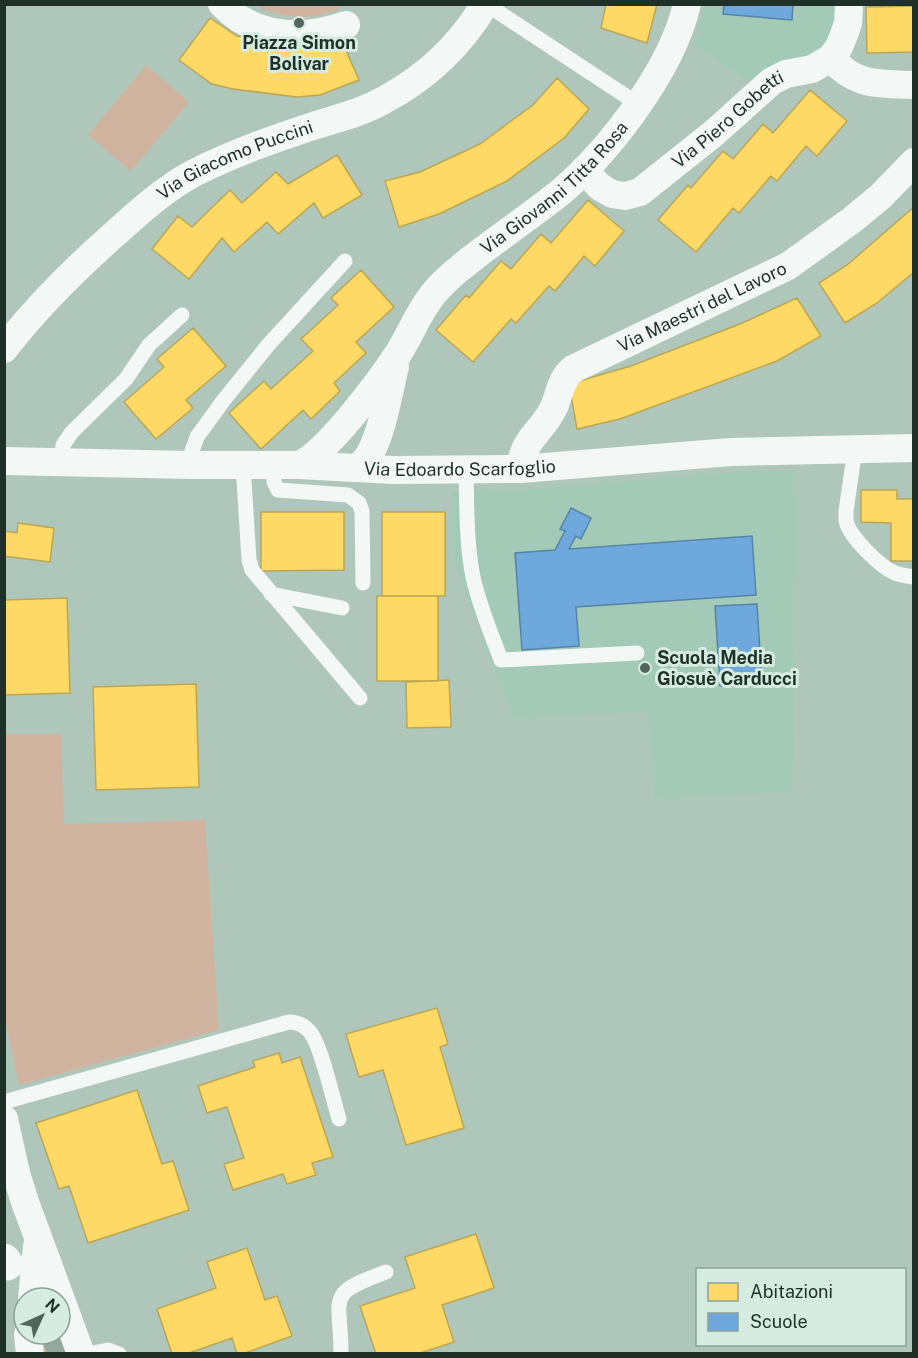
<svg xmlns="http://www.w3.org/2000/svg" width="918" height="1358" font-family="'Public Sans',sans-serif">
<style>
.built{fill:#a2cab6}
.green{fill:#d1b49f}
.homes{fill:#ffd966;stroke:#bca653;stroke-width:1.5}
.schools{fill:#6fa8dc;stroke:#5784a6;stroke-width:1.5}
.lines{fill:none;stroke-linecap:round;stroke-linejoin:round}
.tertiary-tunnel{stroke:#92a99d;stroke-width:33;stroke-dasharray:33 16;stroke-linecap:butt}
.service{stroke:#f3f7f5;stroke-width:15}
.minor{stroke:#f3f7f5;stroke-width:28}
.tertiary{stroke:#f3f7f5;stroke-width:33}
.poi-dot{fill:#51655b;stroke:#d6ece0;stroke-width:2}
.labels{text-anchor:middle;stroke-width:6;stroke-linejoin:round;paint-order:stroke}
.poi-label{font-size:18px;font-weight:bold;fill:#1e3027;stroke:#d6ece0}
.street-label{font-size:18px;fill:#1e3027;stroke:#d6ece0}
</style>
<rect width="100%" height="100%" fill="#afc7bb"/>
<path class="built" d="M705,5H835L836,13L827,48L750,82L695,45Z
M795,471L798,518L792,791L654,798L648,711L513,718L453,558L452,492L537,489L726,473Z"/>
<path class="green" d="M255,5H347C318,21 284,21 255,5Z
M146,65L189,102L131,171L88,135Z
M5,734H61L64,824L205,820L219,1030L19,1085L4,1015Z
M35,1334H60L66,1353H38Z"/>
<path class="homes" d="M606,4H657L647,43L601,28Z
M914,6V52L867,53L866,7Z
M210,18L237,36L305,46L339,35L359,80L320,95L297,97L233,89L212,84L179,60Z
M557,78L589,109L564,138L507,181L439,214L399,227L385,181L420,172L480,144L533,105Z
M810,90L847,121L817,156L806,146L777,181L771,176L739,213L733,208L696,252L658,220L688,185L691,188L723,151L733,159L763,124L773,133Z
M337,155L362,195L323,218L314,203L278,234L267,222L234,252L222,238L189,279L152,249L178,216L192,227L230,190L242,203L276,172L288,184Z
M588,200L624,231L595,266L584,256L555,291L549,286L516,323L511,319L473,362L436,330L466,295L469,298L501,261L511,269L541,234L551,243Z
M914,207V272L877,303L845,323L819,283L847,265Z
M361,270L394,307L356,342L366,353L334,383L340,391L311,419L303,410L261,449L229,413L264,381L271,389L313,351L301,339L338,305L331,298Z
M797,298L821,336L777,361L620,419L577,429L569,384L631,366L740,324Z
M193,328L226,366L186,400L193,408L156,439L124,402L164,367L157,359Z
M861,490H897V499H914V561H891V523L861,522Z
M261,512H344V570L261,571Z
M382,512H445V596H382Z
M18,523L54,528L50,562L4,556V531L17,533Z
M377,596H438V681H377Z
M67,598L70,693L4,695V600Z
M449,680L451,727L407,728L406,682Z
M196,684L199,787L96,790L93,687Z
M437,1008L448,1044L440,1047L464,1128L406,1145L383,1070L359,1077L346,1034Z
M279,1053L282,1063L300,1057L333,1157L312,1163L316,1175L287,1184L283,1174L233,1190L224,1164L244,1158L227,1107L207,1113L198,1086L255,1067L253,1061Z
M137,1090L162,1164L173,1161L189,1210L88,1243L69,1186L59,1189L36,1123Z
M476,1234L494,1288L442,1305L454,1342L417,1354H376L360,1306L415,1288L405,1257Z
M247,1248L265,1300L277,1296L292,1336L242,1354H237L232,1338L186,1354H172L157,1309L216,1288L207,1262Z"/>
<path class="schools" d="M724,4H793L792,20L723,14Z
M571,508L591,518L581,539L576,536L569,549L752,536L756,595L576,607L579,646L522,650L515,553L555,550L565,531L560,529Z
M757,604L762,684L720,686L715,606Z"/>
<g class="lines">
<path class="tertiary-tunnel" d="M56,1334L67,1354"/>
<path class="service" d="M486,4L638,104
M855,449L846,511C846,514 846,517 846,521C849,536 880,567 895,573C900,575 907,576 914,577
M62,462L63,445L72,432L126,379L149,345L182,315
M190,465L192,451L197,437L223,401L269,344L345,261
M243,465L249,560L252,570L360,698
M273,465L274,482L278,490L348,495L359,503L362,511L363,583
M466,470C467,505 466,542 473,577C479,605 491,633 501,660L637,653
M271,594L342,608
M4,1102L289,1022C298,1022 305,1026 310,1032C321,1045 333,1099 339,1119
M88,1354L108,1350L119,1354
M341,1354C341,1295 324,1295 386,1272"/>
<g class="minor">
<path d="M222,4C255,39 304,40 346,25"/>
<path d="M831,58C855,86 879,84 914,85"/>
<path id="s1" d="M584,170L600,187L612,194L625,196L640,192L714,133L772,81L786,74L812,69L831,58L839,47L845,32L848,23L849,4"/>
<path id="s2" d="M4,349C38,305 77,267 118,231C141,210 166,188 194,173C233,153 274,139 316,125C339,118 363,112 384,100C427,77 460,46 485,4"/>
<path id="s3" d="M4,461L190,465H299L393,470L520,469L731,452L914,448"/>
<path id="s4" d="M299,465C326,454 381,380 398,354C411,334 419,310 435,292C447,277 464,265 479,253C502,236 525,219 548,202C603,161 672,71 687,4"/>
<path d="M355,468C380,459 388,392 395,367"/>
<path id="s5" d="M520,469C524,436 542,433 554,407C560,393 560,380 573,369L788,266L852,220L881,196L914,162"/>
<path d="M4,1119L16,1173L25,1202L81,1354"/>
<path d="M32,1298L37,1246"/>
<path d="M28,1334L30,1354"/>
</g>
<path class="tertiary" d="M4,1260L7,1264"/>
</g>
<g class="poi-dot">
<circle cx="299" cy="23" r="6"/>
<circle cx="645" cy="668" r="6"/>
</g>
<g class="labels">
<g class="poi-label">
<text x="299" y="49">Piazza Simon<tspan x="299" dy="21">Bolivar</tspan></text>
<text x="657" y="664" text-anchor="start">Scuola Media<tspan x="657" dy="21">Giosuè Carducci</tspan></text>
</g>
<g class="street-label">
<text dy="6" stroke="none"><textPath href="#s1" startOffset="180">Via Piero Gobetti</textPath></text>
<text dy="6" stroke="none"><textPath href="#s2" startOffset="303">Via Giacomo Puccini</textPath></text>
<text dy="6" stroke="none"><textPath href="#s4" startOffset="381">Via Giovanni Titta Rosa</textPath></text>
<text dy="6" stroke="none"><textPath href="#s5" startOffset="258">Via Maestri del Lavoro</textPath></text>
<text dy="6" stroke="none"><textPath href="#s3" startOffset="456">Via Edoardo Scarfoglio</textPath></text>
</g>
</g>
<rect width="918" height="1358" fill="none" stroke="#1e3027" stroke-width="12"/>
<rect x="696" y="1268" width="210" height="78" fill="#d6ece0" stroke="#8ca196" stroke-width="1.5"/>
<rect x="708" y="1283" width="30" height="18" fill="#ffd966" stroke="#8ca196" stroke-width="1.5"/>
<text x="750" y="1298" font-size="18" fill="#1e3027">Abitazioni</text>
<rect x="708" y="1313" width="30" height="18" fill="#6fa8dc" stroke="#8ca196" stroke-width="1.5"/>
<text x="750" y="1328" font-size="18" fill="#1e3027">Scuole</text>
<g transform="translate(42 1316) rotate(45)"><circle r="28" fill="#d6ece0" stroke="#8ca196" stroke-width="1.5"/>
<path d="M0-4.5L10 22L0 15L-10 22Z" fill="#51655b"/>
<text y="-9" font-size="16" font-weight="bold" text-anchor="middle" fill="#1e3027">N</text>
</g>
</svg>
